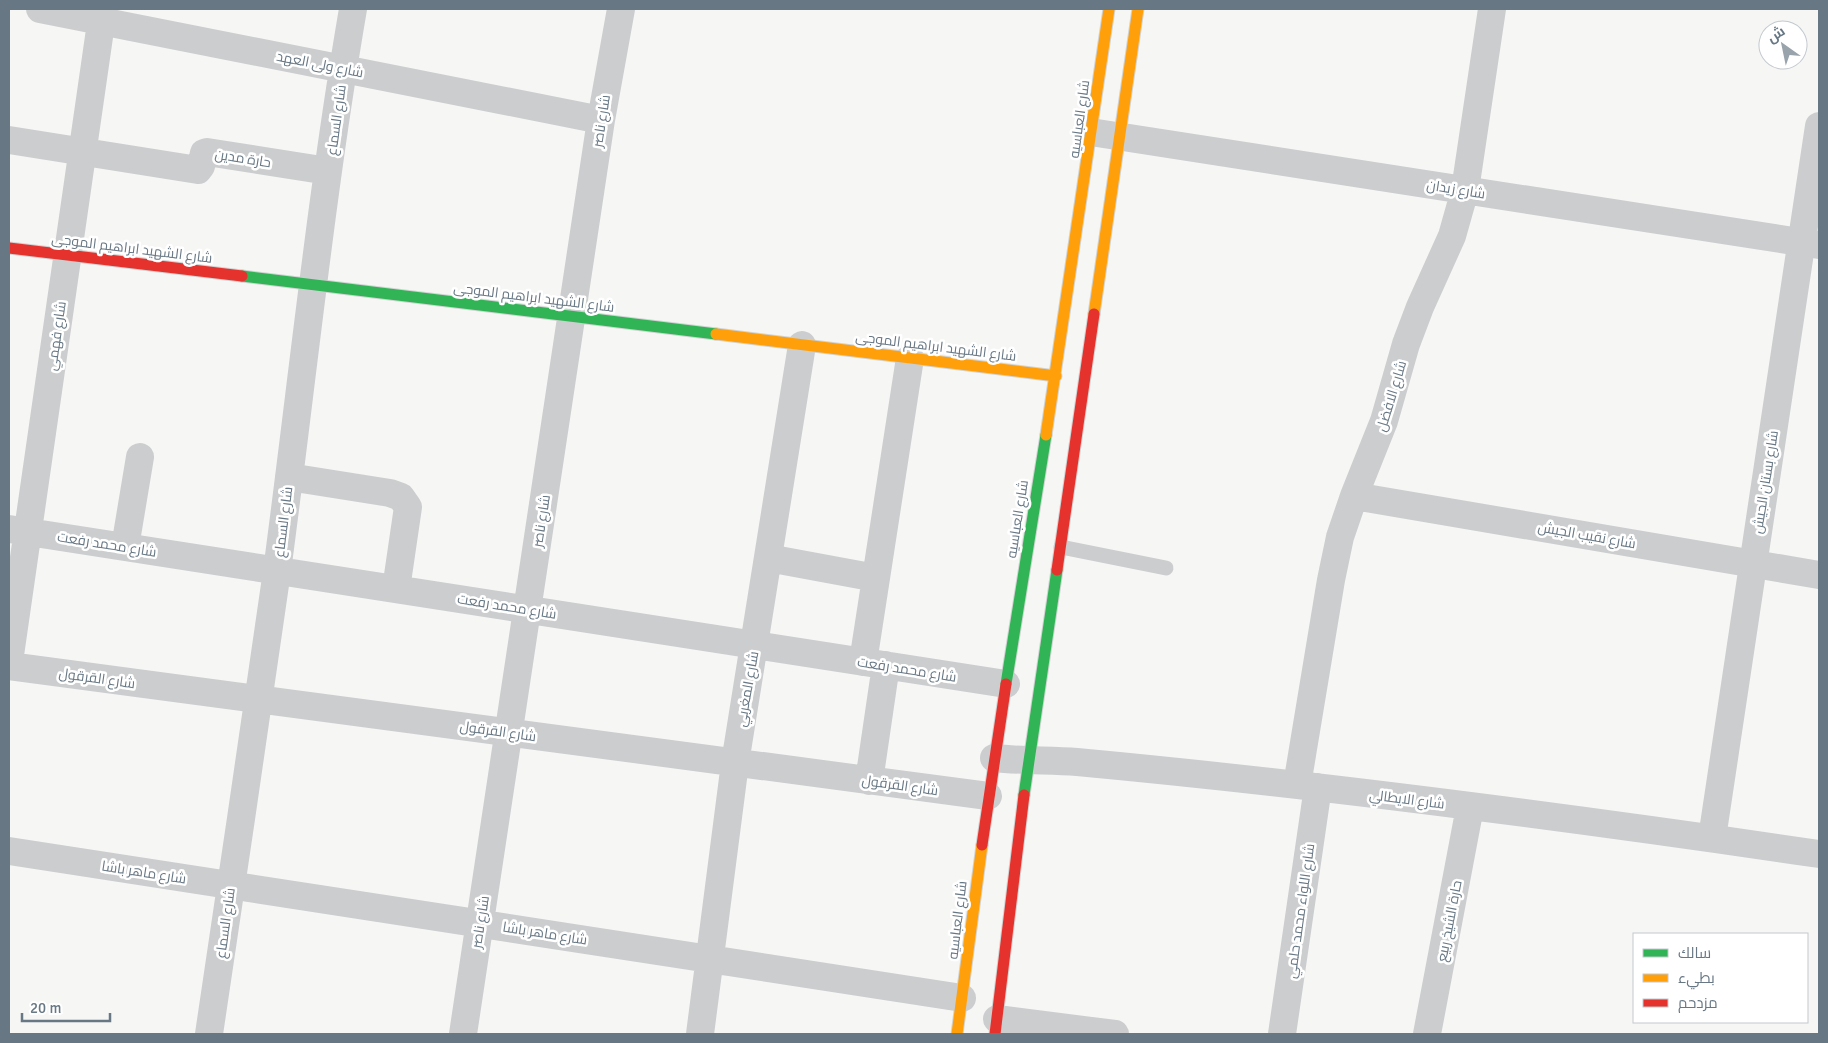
<svg xmlns="http://www.w3.org/2000/svg" width="1828" height="1043" font-family="Signika,Cairo,sans-serif">
<style>
.lines{fill:none;stroke-linecap:round;stroke-linejoin:round}
.fast-casing{stroke:#d2d3d3;stroke-width:13}
.slow-casing{stroke:#d2d3d3;stroke-width:13}
.jam-casing{stroke:#d2d3d3;stroke-width:13}
.lane{stroke:#cccdce;stroke-width:15}
.street{stroke:#cccdce;stroke-width:28}
.fast{stroke:#30b455;stroke-width:11}
.slow{stroke:#ff9f0a;stroke-width:11}
.jam{stroke:#e5322d;stroke-width:11}
.labels{text-anchor:middle;stroke-width:5;stroke-linejoin:round;paint-order:stroke}
.street-label{font-size:14px;fill:#677784;stroke:#fff}
</style>
<rect width="100%" height="100%" fill="#f6f6f5"/>
<g class="lines">
<defs>
<path id="fast" d="M242,276L716,334
M1006,684L1046,435
M1024,795L1057,570"/>
<path id="slow" d="M1094,314L1138,9
M716,334L1056,376
M1046,435L1109,9
M957,1034L982,845"/>
<path id="jam" d="M9,248L242,276
M1057,570L1094,314
M982,845L1006,684
M995,1034L1024,795"/>
</defs>
<use href="#fast" class="fast-casing"/>
<use href="#slow" class="slow-casing"/>
<use href="#jam" class="jam-casing"/>
<path class="lane" d="M1061,547L1166,568"/>
<path class="street" d="M40,9L601,120
M1097,133L1819,245
M9,140L198,170L201,166L204,153L207,152L328,171
M289,477L390,493L401,497L408,507L396,589
M1354,496L1819,575
M9,529L1006,684
M125,547L140,457
M768,558L876,578
M9,662L103,9
M863,662L910,358
M9,666L988,796
M994,758C1022,761 1050,760 1077,762C1325,785 1573,818 1819,854
M869,781L886,665
M1297,785L1331,580L1340,537L1354,496L1384,421L1406,344L1420,307L1452,236L1465,190L1492,9
M1712,838L1819,126
M9,851L962,998
M997,1019L1115,1034
M209,1034C232,880 255,725 277,571C302,383 321,195 353,9
M463,1034L601,120L621,9
M700,1034L735,763L802,345
M1282,1034L1318,787
M1427,1034L1470,807"/>
<use href="#fast" class="fast"/>
<use href="#slow" class="slow"/>
<use href="#jam" class="jam"/>
</g>
<g class="labels">
<g class="street-label">
<text transform="translate(320 64) rotate(11)" y="5">شارع ولى العهد</text>
<text transform="translate(1079 119) rotate(-82)" y="5">شارع العباسيه</text>
<text transform="translate(336 120) rotate(-82)" y="5">شارع السماع</text>
<text transform="translate(601 121) rotate(-81)" y="5">شارع ناصر</text>
<text transform="translate(243 158) rotate(9)" y="5">حارة مدين</text>
<text transform="translate(1456 189) rotate(9)" y="5">شارع زيدان</text>
<text transform="translate(132 248) rotate(7)" y="5">شارع الشهيد ابراهيم الموجى</text>
<text transform="translate(534 297) rotate(7)" y="5">شارع الشهيد ابراهيم الموجى</text>
<text transform="translate(56 336) rotate(-82)" y="5">شارع فهمي</text>
<text transform="translate(936 346) rotate(7)" y="5">شارع الشهيد ابراهيم الموجى</text>
<text transform="translate(1391 396) rotate(-73)" y="5">شارع الافضل</text>
<text transform="translate(1765 482) rotate(-81)" y="5">شارع بستان الجيش</text>
<text transform="translate(1017 519) rotate(-81)" y="5">شارع العباسيه</text>
<text transform="translate(541 521) rotate(-81)" y="5">شارع ناصر</text>
<text transform="translate(283 522) rotate(-83)" y="5">شارع السماع</text>
<text transform="translate(1587 535) rotate(10)" y="5">شارع نقيب الجيش</text>
<text transform="translate(107 544) rotate(9)" y="5">شارع محمد رفعت</text>
<text transform="translate(507 606) rotate(9)" y="5">شارع محمد رفعت</text>
<text transform="translate(907 669) rotate(9)" y="5">شارع محمد رفعت</text>
<text transform="translate(97 678) rotate(8)" y="5">شارع القرقول</text>
<text transform="translate(747 689) rotate(-80)" y="5">شارع المغربي</text>
<text transform="translate(498 731) rotate(8)" y="5">شارع القرقول</text>
<text transform="translate(900 785) rotate(8)" y="5">شارع القرقول</text>
<text transform="translate(1407 799) rotate(7)" y="5">شارع الايطالي</text>
<text transform="translate(144 872) rotate(9)" y="5">شارع ماهر باشا</text>
<text transform="translate(1300 911) rotate(-82)" y="5">شارع اللواء محمد حلمي</text>
<text transform="translate(957 920) rotate(-83)" y="5">شارع العباسيه</text>
<text transform="translate(1449 921) rotate(-79)" y="5">حارة الشيخ ربيع</text>
<text transform="translate(480 922) rotate(-81)" y="5">شارع ناصر</text>
<text transform="translate(225 923) rotate(-82)" y="5">شارع السماع</text>
<text transform="translate(545 933) rotate(9)" y="5">شارع ماهر باشا</text>
</g>
</g>
<rect width="1828" height="1043" fill="none" stroke="#677784" stroke-width="20"/>
<rect x="1633" y="933" width="175" height="90" fill="#ffffff" stroke="#c2c9ce"/>
<rect x="1643" y="949" width="25" height="8" fill="#30b455" stroke="#c2c9ce"/>
<text x="1678" y="958" font-size="15" fill="#677784">سالك</text>
<rect x="1643" y="974" width="25" height="8" fill="#ff9f0a" stroke="#c2c9ce"/>
<text x="1678" y="983" font-size="15" fill="#677784">بطيء</text>
<rect x="1643" y="999" width="25" height="8" fill="#e5322d" stroke="#c2c9ce"/>
<text x="1678" y="1008" font-size="15" fill="#677784">مزدحم</text>
<g transform="translate(1783 45) rotate(327)"><circle r="24" fill="#ffffff" stroke="#c2c9ce"/>
<path d="M0-4L9 19L0 12L-9 19Z" fill="#99a3ac"/>
<text y="-8" font-size="14" font-weight="bold" text-anchor="middle" fill="#677784">ش</text>
</g>
<path d="M22 1013v8h88v-8" fill="none" stroke="#677784" stroke-width="2.5"/>
<text x="30" y="1013" font-size="15" fill="#677784" stroke="#ffffff" stroke-width="4" paint-order="stroke">20 m</text>
</svg>
